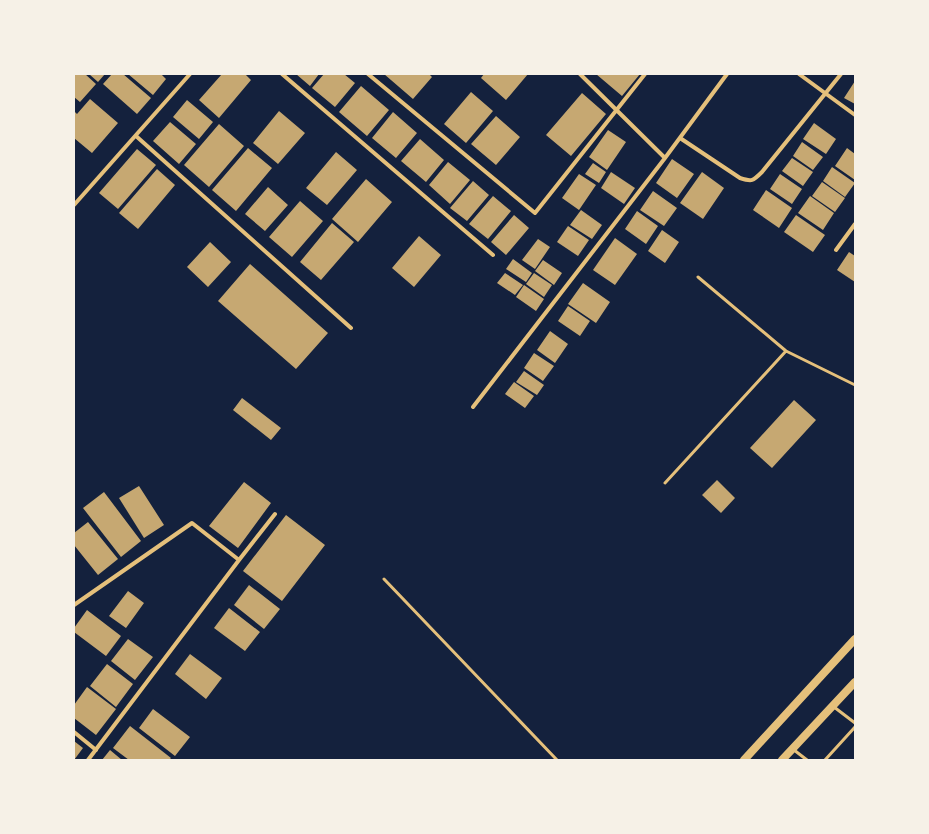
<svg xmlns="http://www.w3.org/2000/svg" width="929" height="834" font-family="'Public Sans',sans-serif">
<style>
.building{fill:#c6a872}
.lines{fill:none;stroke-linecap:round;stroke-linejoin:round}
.service{stroke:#e5c07b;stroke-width:3}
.minor{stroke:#e5c07b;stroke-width:4}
.secondary{stroke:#e5c07b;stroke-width:8}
</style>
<rect width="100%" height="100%" fill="#14213d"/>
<path class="building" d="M74,74H85L96,84L80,102L74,97Z
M89,74H105L98,82Z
M112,74H123L151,98L137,114L103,84Z
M128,74H161L166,79L153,95Z
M222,74H245L251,80L219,118L199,100Z
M296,74H319L310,86Z
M324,74H344L355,83L335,107L312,88Z
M384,74H429L432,77L413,99Z
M484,74H528L506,100L481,78Z
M596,74H640L622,96Z
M855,81V104L844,98Z
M361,86L389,110L367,136L339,112Z
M471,92L493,111L466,143L444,124Z
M582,93L606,114L571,156L546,135Z
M90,99L118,123L92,153L74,138V111L77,114Z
M187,100L213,122L199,139L173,117Z
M279,111L305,133L278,164L253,143Z
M393,112L417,133L396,158L372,138Z
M496,116L520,137L496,165L471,144Z
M170,122L196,144L179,164L153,141Z
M814,123L836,139L826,154L803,139Z
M219,124L244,146L209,187L184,165Z
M608,130L626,142L607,170L589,157Z
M420,139L444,160L426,182L401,161Z
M802,142L823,157L813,170L793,156Z
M248,148L272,168L236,211L212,190Z
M847,148L855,154V180L835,166Z
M137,149L156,165L118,209L99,193Z
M336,152L357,170L327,205L306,188Z
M792,158L813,172L803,186L782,171Z
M672,159L694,174L677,198L656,183Z
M448,162L470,180L450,204L429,185Z
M593,163L606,172L599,183L585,174Z
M832,167L855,183L845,197L823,181Z
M157,169L175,185L138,229L119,213Z
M611,172L635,188L624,204L601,188Z
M702,172L724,188L703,219L680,203Z
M579,174L596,185L579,210L562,198Z
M780,174L802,189L792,204L770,189Z
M366,179L392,202L358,242L332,219Z
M473,181L489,195L467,221L450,208Z
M822,182L845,198L835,212L812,196Z
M268,187L288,205L265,231L245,214Z
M766,190L792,208L779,228L753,210Z
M653,191L677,208L664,226L640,210Z
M493,196L511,211L488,239L469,224Z
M810,196L834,213L823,230L798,213Z
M300,201L323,221L292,257L269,237Z
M581,210L602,225L592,239L570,225Z
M637,211L658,226L646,244L625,229Z
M514,215L529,228L506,255L491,242Z
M796,215L825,235L813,252L784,232Z
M332,223L354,242L321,280L300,262Z
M568,226L589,240L578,256L557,242Z
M662,230L679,242L665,263L648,251Z
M419,236L441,255L414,287L392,268Z
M615,238L637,254L615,285L593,270Z
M538,239L550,247L535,269L522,260Z
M210,242L231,262L208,287L187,267Z
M849,252L855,256V282L837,270Z
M513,259L532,273L526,282L506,269Z
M543,260L562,273L554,285L535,271Z
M250,264L328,333L296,369L218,301Z
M505,273L523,285L515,295L497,283Z
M534,273L552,285L544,297L526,284Z
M583,283L610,302L596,323L568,304Z
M524,285L544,299L536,311L516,297Z
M568,306L590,321L580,336L558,321Z
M550,331L568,344L555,363L537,350Z
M534,353L554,366L543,381L524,368Z
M524,371L544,385L537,395L516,382Z
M514,382L534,396L525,408L505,394Z
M242,398L281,428L271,440L233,410Z
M794,400L816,420L772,468L750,448Z
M717,480L735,498L721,513L702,495Z
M244,482L271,503L238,548L209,526Z
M139,486L164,525L144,538L119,498Z
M104,492L141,541L121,557L83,508Z
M286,515L325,545L282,601L243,571Z
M88,522L118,559L98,575L74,545V533Z
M249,585L280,609L264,629L234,605Z
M128,591L144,603L126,628L109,616Z
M229,608L260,632L245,651L214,628Z
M87,610L121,636L106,656L74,632V628Z
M128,639L153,657L135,680L111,661Z
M190,654L222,678L206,699L175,674Z
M107,664L133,684L116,707L90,686Z
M87,687L116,709L96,735L74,718V705Z
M153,709L190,737L175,756L139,728Z
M130,726L171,758L169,760H129L113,748Z
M74,741L83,748L74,760Z
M110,750L122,760H102Z"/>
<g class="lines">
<path class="service" d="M698,277L786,351L855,385
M665,483L786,351
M384,579L557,760
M834,707L855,723
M794,750L807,760
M825,760L855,727"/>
<path class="minor" d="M282,74L493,255
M368,74L535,213L645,74
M580,74L665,158
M799,74L855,115
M136,136L351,328
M680,138L740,178C752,182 753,181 762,172L841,74
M74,205L190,74
M836,250L855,224
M473,407L665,158L727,74
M74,605L192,523L239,560
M74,732L96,750
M88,760L239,560L275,514"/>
<path class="secondary" d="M744,760L855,639
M782,760L855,682"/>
</g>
<rect width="929" height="834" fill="none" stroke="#f6f1e7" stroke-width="150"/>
</svg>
